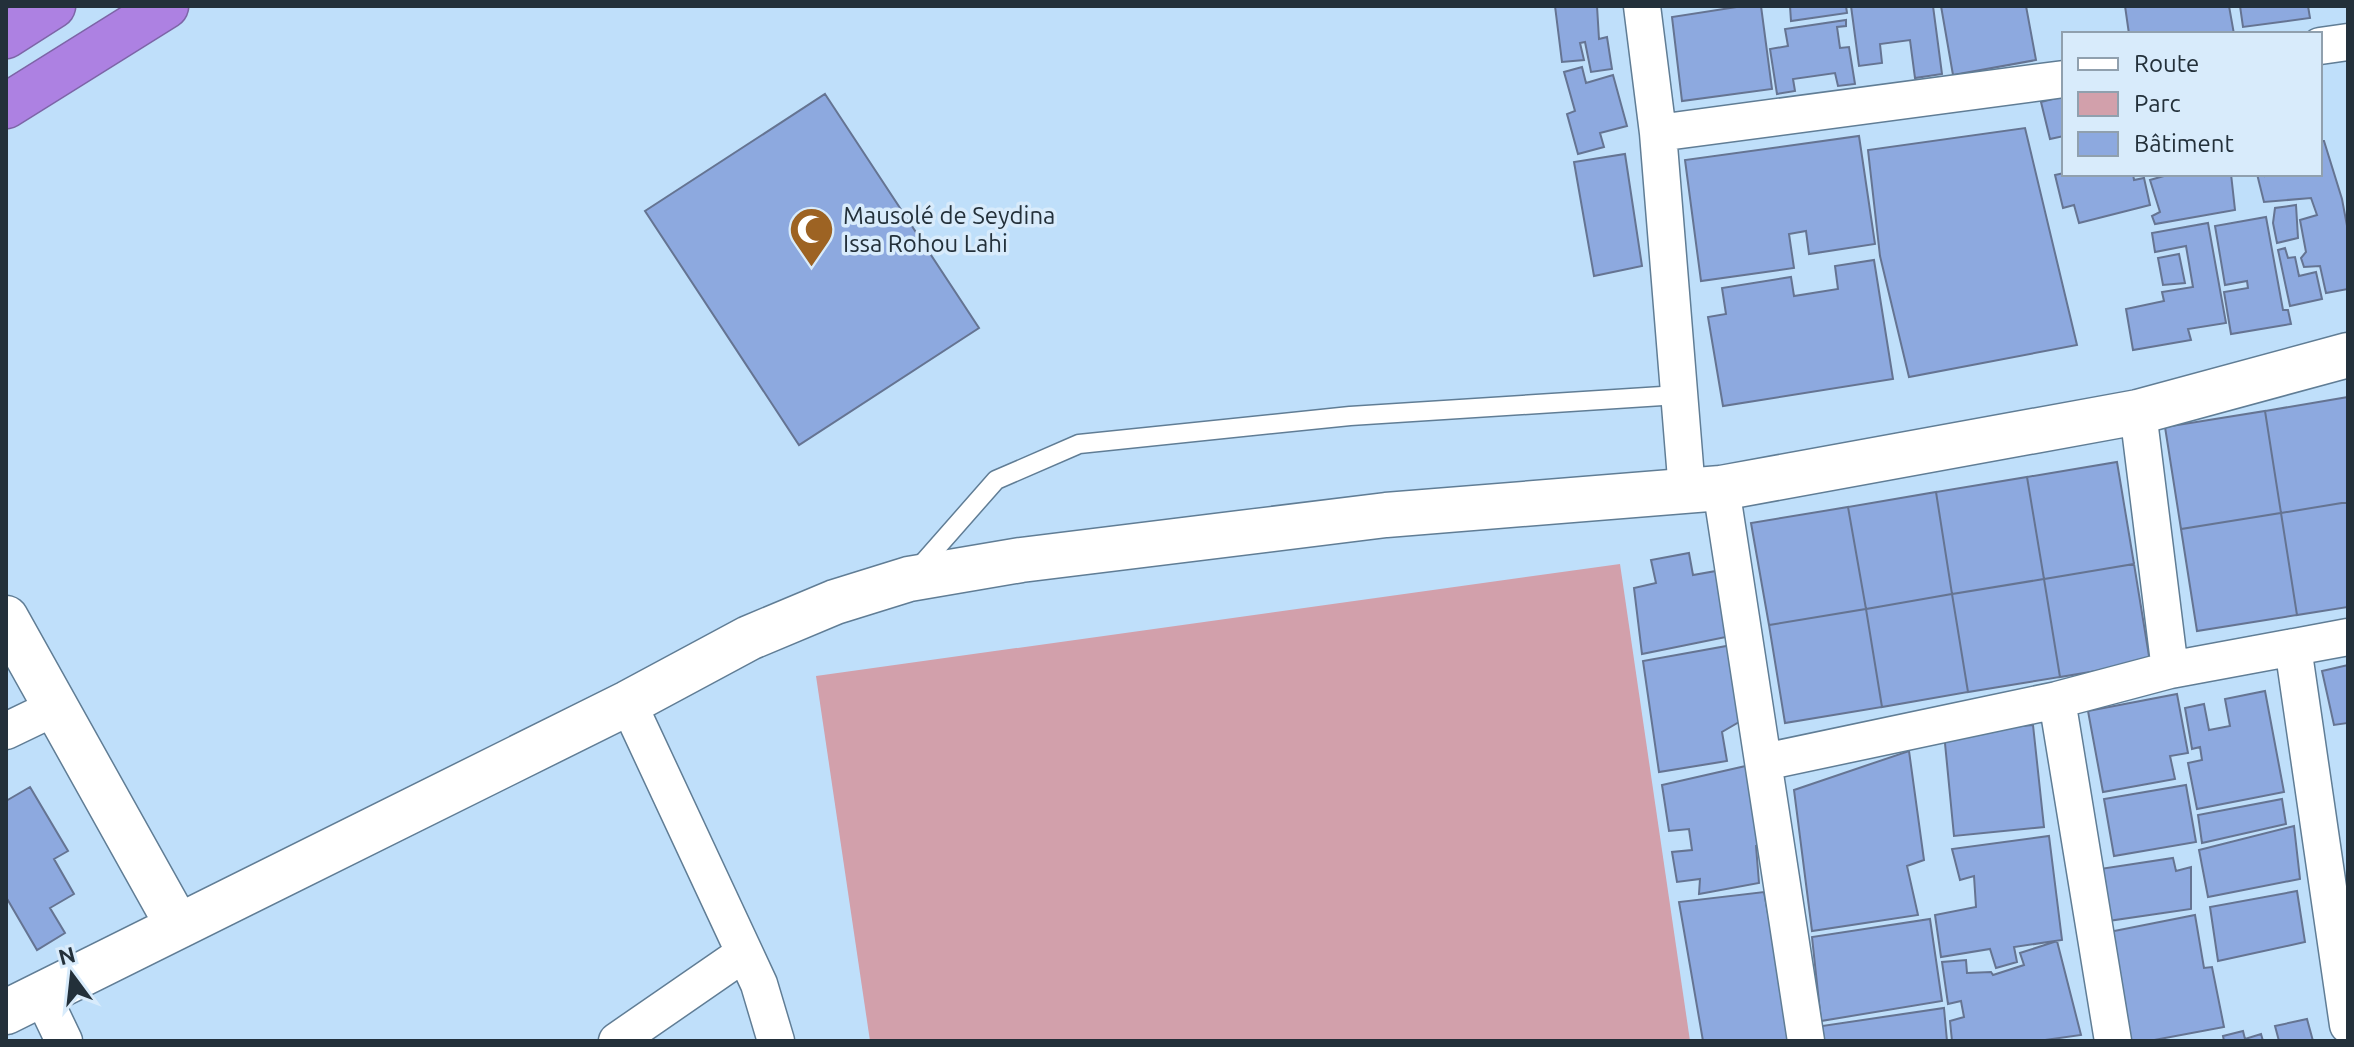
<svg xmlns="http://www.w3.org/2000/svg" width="2354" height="1047" font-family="Ubuntu,sans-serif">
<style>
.green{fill:#d2a0ab}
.building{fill:#8da9df;stroke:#657492;stroke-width:2}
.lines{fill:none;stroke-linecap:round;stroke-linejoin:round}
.lane-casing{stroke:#607d95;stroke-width:21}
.street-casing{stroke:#607d95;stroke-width:39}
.secondary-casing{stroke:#607d95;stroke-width:47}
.highway-casing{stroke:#7d65a7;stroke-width:47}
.lane{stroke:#fff;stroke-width:18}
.street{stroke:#fff;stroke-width:36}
.secondary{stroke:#fff;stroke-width:44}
.highway{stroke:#ad81e2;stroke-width:44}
.labels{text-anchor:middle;stroke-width:7;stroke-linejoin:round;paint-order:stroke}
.poi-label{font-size:24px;fill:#23303a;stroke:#d8ebfb;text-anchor:start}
</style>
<rect width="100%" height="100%" fill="#bfdffa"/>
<path class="green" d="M1620,564L1690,1041H870L816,676Z"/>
<path class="building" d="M1555,6H1597L1599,39L1607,37L1612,69L1591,72L1585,42L1580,43L1584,60L1562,62Z
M1743,6H1761L1772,89L1682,101L1672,17Z
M1790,6H1846L1847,13L1791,21Z
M1851,6H1933L1942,74L1915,78L1910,40L1880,44L1882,63L1859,66Z
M1941,6H2026L2036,60L1953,75Z
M2125,6H2229L2234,34H2129Z
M2240,6H2308L2310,18L2243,27Z
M1846,20V26L1837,27L1840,48L1849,47L1855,84L1838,86L1835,73L1793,79L1795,91L1777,94L1770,49L1788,46L1785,29Z
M1582,67L1586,83L1613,75L1627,126L1600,133L1604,147L1578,154L1567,114L1575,111L1564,72Z
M825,94L979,328L799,445L645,211Z
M2064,96V136L2050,139L2041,102Z
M2025,128L2077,345L1909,377L1880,256L1868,150Z
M1859,136L1875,244L1809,254L1806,231L1789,234L1794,268L1701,281L1685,160Z
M2320,141H2324L2342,199L2348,231V289L2326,293L2320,266L2304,267L2301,258L2306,252L2300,220L2317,215L2311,198L2264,202L2257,174H2264L2265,176L2273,174H2320Z
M1625,154L1642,266L1594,276L1574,162Z
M2064,173L2133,174L2134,180L2144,178L2150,205L2079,223L2074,205L2063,208L2055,175Z
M2164,174H2231L2235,210L2155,224L2152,216L2160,212L2150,180L2164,176Z
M2296,205L2298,238L2277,243L2273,223L2275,208Z
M2266,217L2283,310H2288L2291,324L2231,334L2224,292L2248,288L2247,281L2225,285L2215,226Z
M2208,223L2226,323L2188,329L2191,340L2133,350L2126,309L2164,301L2162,292L2193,287L2186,246L2155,252L2152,233Z
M2285,248L2288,258L2295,257L2299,276L2316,272L2322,299L2290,306L2278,250Z
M2179,254L2185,283L2163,285L2158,258Z
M1874,260L1893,379L1723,406L1708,317L1726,314L1722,288L1791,277L1794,296L1838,289L1835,266Z
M2348,397V502L2281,513L2265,411Z
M2265,411L2281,513L2181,529L2165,427Z
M2117,462L2134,564L2044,579L2027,477Z
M2027,477L2044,579L1952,594L1936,492Z
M1936,492L1952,594L1866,609L1848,507Z
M2348,502V607L2297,615L2281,513Z
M1848,507L1866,609L1769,625L1751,523Z
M2281,513L2297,615L2197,631L2181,529Z
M1689,553L1693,575L1716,571L1726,637L1642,654L1634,588L1656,583L1651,560Z
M2134,564L2150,662L2060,677L2044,579Z
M2044,579L2060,677L1968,692L1952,594Z
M1952,594L1968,692L1882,707L1866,609Z
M1866,609L1882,707L1785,723L1769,625Z
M1732,645L1739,722L1722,732L1727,761L1659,772L1643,661Z
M2348,665V723L2334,725L2322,671Z
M2265,691L2284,792L2197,809L2188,763L2202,760L2200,747L2192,749L2185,708L2204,704L2209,730L2230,726L2225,699Z
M2177,694L2188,753L2170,756L2175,779L2103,792L2088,711Z
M2033,725L2044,827L1954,836L1944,733Z
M1909,751L1924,860L1907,866L1918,915L1812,931L1794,790Z
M1750,765L1765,842L1756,846L1759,883L1699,894L1700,879L1677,882L1672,852L1692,850L1689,829L1669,831L1662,785Z
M2186,785L2196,842L2114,856L2104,799Z
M30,787L68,851L54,859L74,894L50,908L65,933L37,950L6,897V801Z
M2282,799L2286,824L2202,843L2198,815Z
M2294,826L2300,879L2208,897L2199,850Z
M2049,836L2062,940L2014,947L2017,962L1996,968L1990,949L1941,957L1935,915L1976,907L1974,876L1960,880L1952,849Z
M2173,858L2176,871L2191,867V909L2108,921L2100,869Z
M2297,891L2305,942L2218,961L2210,907Z
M1764,892L1792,1041H1703L1679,902Z
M2195,915L2204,968L2212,967L2224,1027L2149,1041H2129L2109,932Z
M1930,919L1942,1001L1821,1021L1812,937Z
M2057,941L2081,1035L2038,1041H1952L1950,1021L1964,1017L1961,1001L1948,1004L1942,962L1966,960L1967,973L1991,972L1993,975L2024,965L2020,953Z
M1944,1008L1947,1041H1824L1822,1026Z
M2307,1019L2313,1041H2279L2275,1026Z
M2243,1031L2245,1039L2261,1034L2263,1041H2224L2223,1036Z"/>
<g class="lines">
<defs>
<path id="lane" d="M916,571L996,480L1079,444L1350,416L1678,395"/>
<path id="street" d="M1642,6L1658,133L1687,491
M2320,46L2348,42
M1658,133L2064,79
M2138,412L2170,670
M1721,488L1806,1041
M2293,647L2348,1025
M2057,700L2113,1041
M628,703L759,984L776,1041
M6,731L56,707
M1764,762L2057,700L2170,670L2348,637
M42,995L64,1041
M617,1041L743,954"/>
<path id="secondary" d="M6,618L178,926
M6,1012L628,703L749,638L835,602L909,579L1021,560L1386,515L1721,488L2138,412L2348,355"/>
<path id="highway" d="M6,36L53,6
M6,106L166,6"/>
</defs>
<use href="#lane" class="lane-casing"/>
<use href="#street" class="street-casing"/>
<use href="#secondary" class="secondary-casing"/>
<use href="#highway" class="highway-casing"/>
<use href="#lane" class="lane"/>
<use href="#street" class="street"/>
<use href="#secondary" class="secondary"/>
<use href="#highway" class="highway"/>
</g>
<defs>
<symbol id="mosque-pin" viewBox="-11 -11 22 30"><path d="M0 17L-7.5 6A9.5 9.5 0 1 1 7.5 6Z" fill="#9d6323" stroke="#d8ebfb"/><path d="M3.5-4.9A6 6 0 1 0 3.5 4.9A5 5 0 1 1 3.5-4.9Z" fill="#fff"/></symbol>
</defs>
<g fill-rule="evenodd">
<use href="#mosque-pin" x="786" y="204" width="51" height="69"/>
</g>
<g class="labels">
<g class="poi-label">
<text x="843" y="224">Mausolé de Seydina<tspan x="843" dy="28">Issa Rohou Lahi</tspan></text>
</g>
</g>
<rect width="2354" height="1047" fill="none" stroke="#23303a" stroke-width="16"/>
<rect x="2062" y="32" width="260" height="144" fill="#d8ebfb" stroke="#90a0ae" stroke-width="2"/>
<rect x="2078" y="58" width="40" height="12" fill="#ffffff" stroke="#90a0ae" stroke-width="2"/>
<text x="2134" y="72" font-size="24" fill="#23303a">Route</text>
<rect x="2078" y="92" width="40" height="24" fill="#d2a0ab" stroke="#90a0ae" stroke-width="2"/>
<text x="2134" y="112" font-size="24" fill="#23303a">Parc</text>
<rect x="2078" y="132" width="40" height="24" fill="#8da9df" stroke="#90a0ae" stroke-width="2"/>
<text x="2134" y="152" font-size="24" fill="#23303a">Bâtiment</text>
<g transform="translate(72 975) rotate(345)" stroke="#d8ebfb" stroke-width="6" paint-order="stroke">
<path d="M0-6L14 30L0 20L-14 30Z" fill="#23303a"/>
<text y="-12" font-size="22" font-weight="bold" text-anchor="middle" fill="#23303a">N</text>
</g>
</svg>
